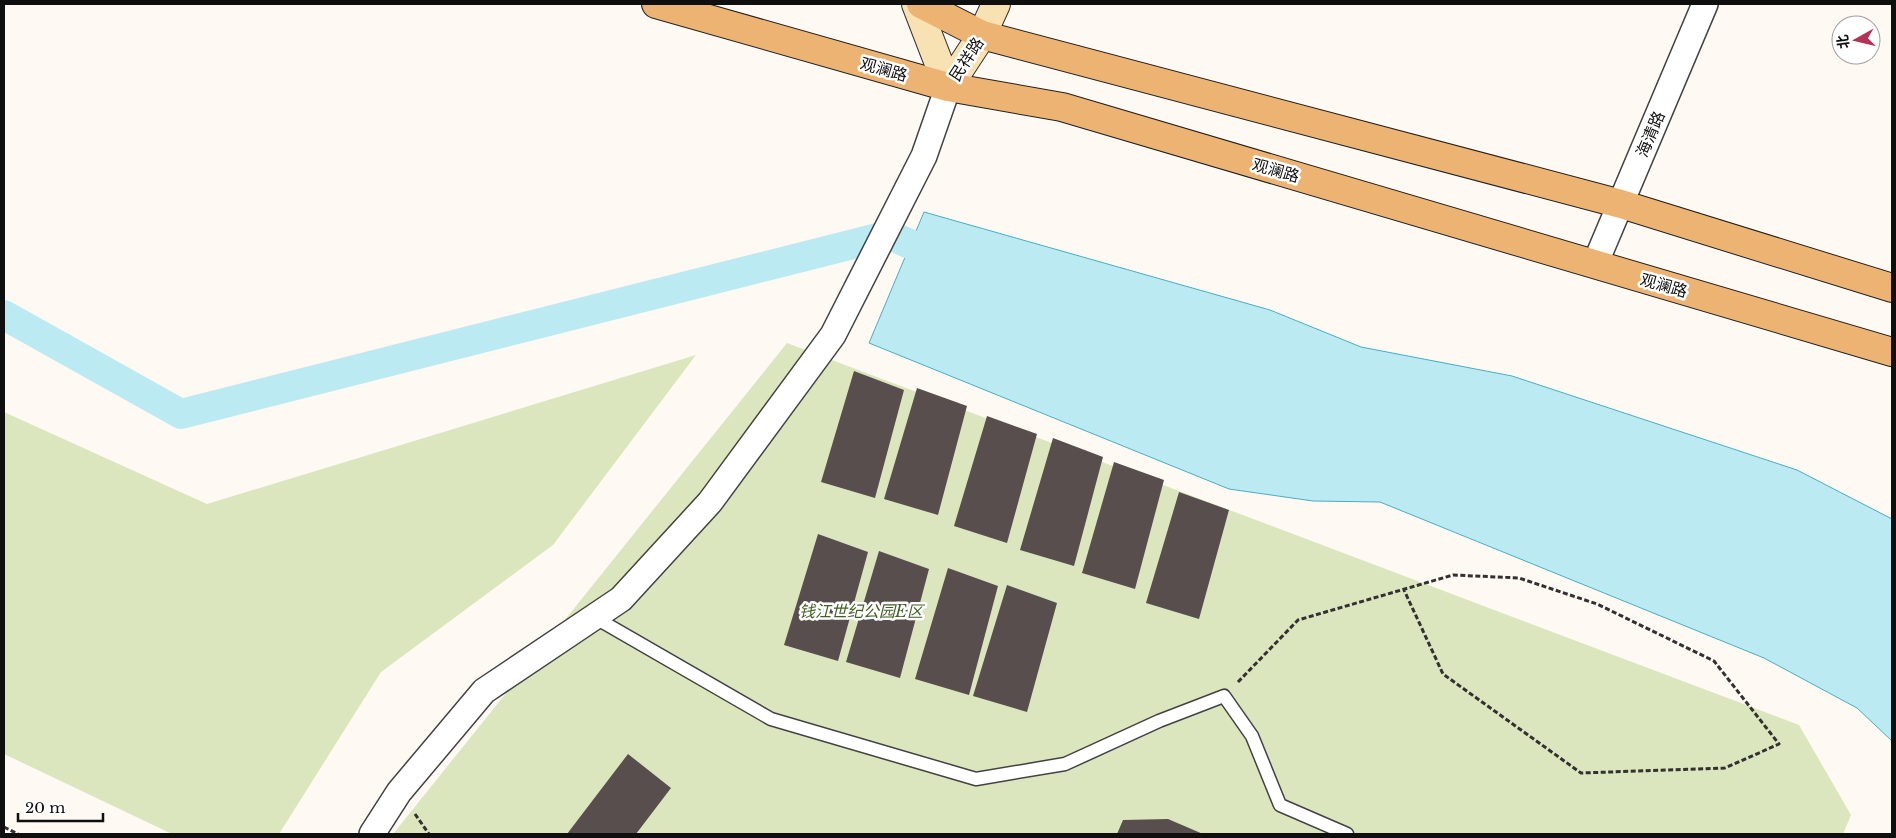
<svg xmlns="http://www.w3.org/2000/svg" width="1896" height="838" font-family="'Libre Baskerville','Noto Sans SC',serif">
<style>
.green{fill:#dce6be}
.water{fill:#bbeaf2;stroke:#48aec3}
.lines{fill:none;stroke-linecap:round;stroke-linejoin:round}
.canal{stroke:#bbeaf2;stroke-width:30}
.building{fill:#574e4d}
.lane-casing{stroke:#424242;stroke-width:15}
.street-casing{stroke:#424242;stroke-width:28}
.secondary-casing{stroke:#313131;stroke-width:30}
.primary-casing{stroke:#202020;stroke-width:30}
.path{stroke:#313131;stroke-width:3;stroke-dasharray:5 2.5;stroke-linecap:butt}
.lane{stroke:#fff;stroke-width:12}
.street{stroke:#fff;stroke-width:25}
.secondary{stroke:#f8e1b3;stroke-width:28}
.primary{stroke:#edb373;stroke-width:28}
.labels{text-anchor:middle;stroke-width:5;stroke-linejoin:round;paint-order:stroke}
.street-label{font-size:16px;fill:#0f0f0f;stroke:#fff}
.park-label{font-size:16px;font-style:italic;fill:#406324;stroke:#fff}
</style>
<rect width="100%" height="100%" fill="#fef9f3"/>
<path class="green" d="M787,343L1799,725L1851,815L1843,834H393Z
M696,355L553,545L381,672L279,834H172L4,754V412L207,504Z"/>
<path class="water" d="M924,212L1270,310L1361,347L1512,376L1797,470L1892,519V741L1857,708L1764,658L1380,502L1313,501L1229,489L869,343Z"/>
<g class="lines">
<path class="canal" d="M4,315L181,414L889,235L947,260"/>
</g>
<path class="building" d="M854,371L904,390L875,498L821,482Z
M917,388L967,406L938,515L884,499Z
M987,416L1037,434L1007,543L954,526Z
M1053,438L1103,457L1074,566L1020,550Z
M1114,462L1164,480L1135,589L1082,573Z
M1179,492L1229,510L1199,619L1146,603Z
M818,534L868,552L838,661L784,645Z
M879,551L929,569L900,678L846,662Z
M948,568L998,586L969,695L915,679Z
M1007,585L1057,603L1027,712L973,696Z
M628,754L671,788L636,834H567Z
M1168,819L1203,834H1117L1123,820Z"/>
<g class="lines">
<defs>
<path id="lane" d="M594,617L771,719L976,779L1065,764L1159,721L1224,696L1252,736L1280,805L1347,834"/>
<path id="street" d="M1595,264L1705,4
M372,834L399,792L484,691L621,599L710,502L833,335L924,156L948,87"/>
<path id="secondary" d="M916,4L948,87
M948,87L982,35L996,4"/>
<path id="primary" d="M656,4L948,87L1062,107L1892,352
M921,4L982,35L1621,204L1892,288"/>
</defs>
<use href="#lane" class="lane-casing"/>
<use href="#street" class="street-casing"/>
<use href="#secondary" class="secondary-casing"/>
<use href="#primary" class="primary-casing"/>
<path class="path" d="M1238,682L1298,620L1453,575L1519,578L1597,604L1714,661L1779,744L1725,768L1581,773L1443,674L1404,590
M415,814L429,834
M4,827L18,834"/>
<use href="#lane" class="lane"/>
<use href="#street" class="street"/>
<use href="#secondary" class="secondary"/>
<use href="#primary" class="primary"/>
</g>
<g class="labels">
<g class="street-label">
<text transform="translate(966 59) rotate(-57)" y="6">民祥路</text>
<text transform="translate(884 69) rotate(16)" y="6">观澜路</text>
<text transform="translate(1650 134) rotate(-67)" y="6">海清路</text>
<text transform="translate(1276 170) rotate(16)" y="6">观澜路</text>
<text transform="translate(1664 285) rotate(16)" y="6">观澜路</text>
</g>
<g class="park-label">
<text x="861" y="617">钱江世纪公园E区</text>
</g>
</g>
<rect width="1896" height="838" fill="none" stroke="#0f0f0f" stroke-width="10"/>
<g transform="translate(1856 40) rotate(262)"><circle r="24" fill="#ffffff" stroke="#9f9f9f"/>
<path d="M0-4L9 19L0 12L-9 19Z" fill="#b53257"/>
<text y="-8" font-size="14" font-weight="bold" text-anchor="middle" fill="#0f0f0f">北</text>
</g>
<path d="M18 813v8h85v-8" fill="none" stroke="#0f0f0f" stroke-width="2.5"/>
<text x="25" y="813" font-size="15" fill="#0f0f0f" stroke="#ffffff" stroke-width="4" paint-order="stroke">20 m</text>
</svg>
